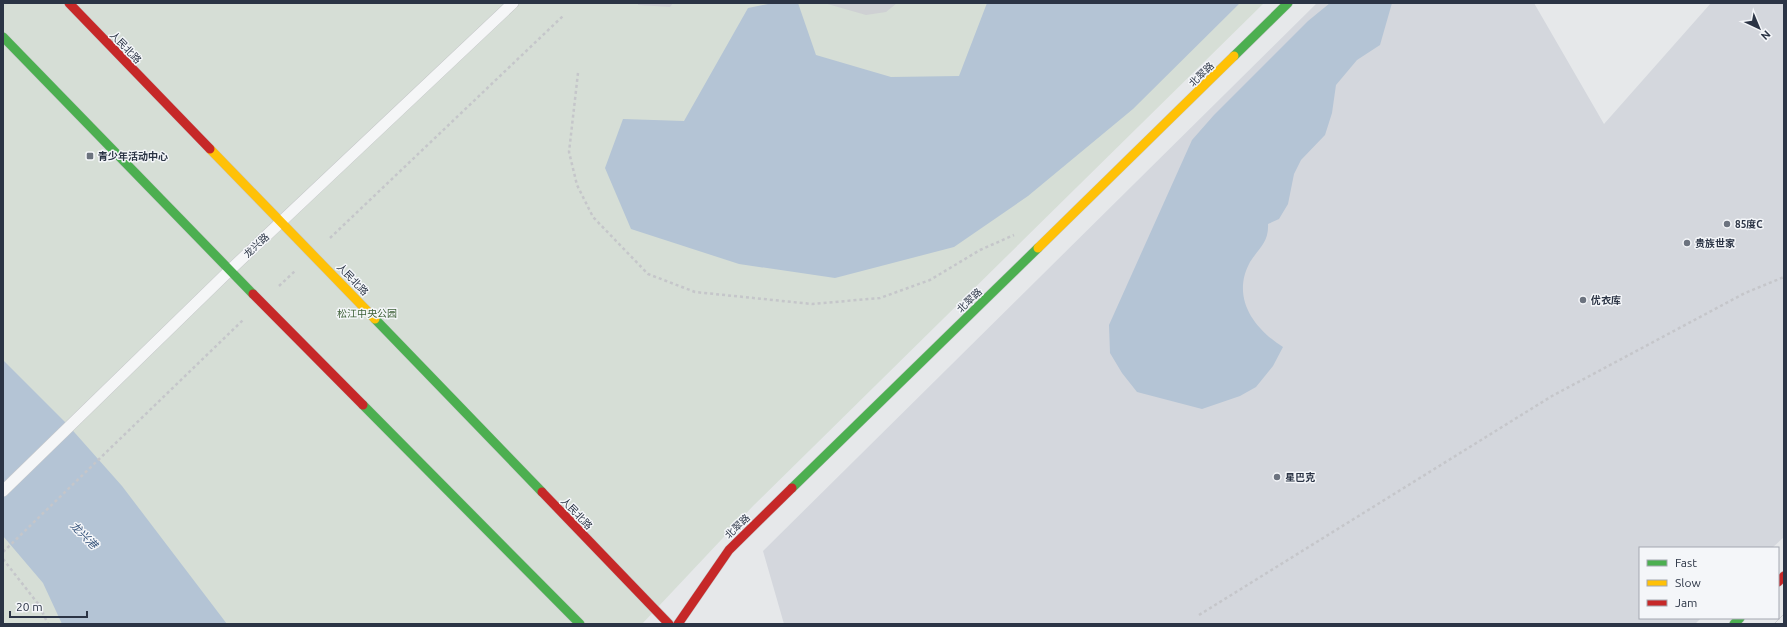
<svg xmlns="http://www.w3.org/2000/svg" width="1787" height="627" font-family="Ubuntu,'Noto Sans SC',sans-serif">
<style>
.built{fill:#d4d7dd}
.green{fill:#d6ded6}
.water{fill:#b4c4d5}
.building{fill:#ced0d3}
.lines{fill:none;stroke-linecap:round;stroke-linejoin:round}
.lane-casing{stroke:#c4c6c8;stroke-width:12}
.fast-casing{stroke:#c4c6c8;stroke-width:10}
.slow-casing{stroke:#c4c6c8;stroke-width:10}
.jam-casing{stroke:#c4c6c8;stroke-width:10}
.path{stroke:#c5c6ca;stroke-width:2.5;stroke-dasharray:3 3;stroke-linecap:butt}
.lane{stroke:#f5f6f7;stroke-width:11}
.fast{stroke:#4caf50;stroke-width:9}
.slow{stroke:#ffc107;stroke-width:9}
.jam{stroke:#c62828;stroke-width:9}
.tram{stroke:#cecfd2;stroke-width:1}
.poi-dot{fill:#6c737f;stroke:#f4f6f9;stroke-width:1.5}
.labels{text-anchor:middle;stroke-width:3;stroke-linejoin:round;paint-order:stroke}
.street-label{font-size:10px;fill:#2b3445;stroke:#f4f6f9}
.poi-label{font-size:10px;font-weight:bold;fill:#2b3445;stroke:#f4f6f9;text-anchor:start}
.park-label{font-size:10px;fill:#3f6138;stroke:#f4f6f9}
.water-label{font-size:11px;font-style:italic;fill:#34527a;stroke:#f4f6f9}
</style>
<rect width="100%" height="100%" fill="#e6e8ea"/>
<path class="built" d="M1317,3H1534L1604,124L1711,3H1784V537L1772,548H1640V618H1701L1695,624H784L763,551Z"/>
<path class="green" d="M3,3H1264L753,506L642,624H3Z"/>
<path class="water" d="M773,3H798L816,55L891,77L959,76L987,3H1240L1133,109L1028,196L954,247L835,278L739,264L631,229L605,168L623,119L684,121L748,8Z
M1330,3H1392L1380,45L1357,60L1336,85L1332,113L1325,135L1301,160L1294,174L1288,204L1279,219L1268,224C1269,242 1259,248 1250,262C1231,297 1253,328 1283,347L1273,366L1256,387L1240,396L1202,409L1137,392L1122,373L1110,353L1109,325L1192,140L1214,115L1308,21Z
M3,360L67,424L122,486L227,624H62L43,583L3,536Z"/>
<path class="building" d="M638,3H673L670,7L638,5Z
M824,3H897L886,12L866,15Z"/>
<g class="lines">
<defs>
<path id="lane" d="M3,491L230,270L513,3"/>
<path id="fast" d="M3,37L253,294
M1234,56L1288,3
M375,319L542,492
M363,405L580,624
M792,488L1038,248
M1734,624L1740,618"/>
<path id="slow" d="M210,149L375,319
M1038,248L1234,56"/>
<path id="jam" d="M69,3L210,149
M253,294L363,405
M542,492L669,624
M1778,582L1784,576
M678,624L729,550L792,488"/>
</defs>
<use href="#lane" class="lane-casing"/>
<use href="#fast" class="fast-casing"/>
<use href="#slow" class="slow-casing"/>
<use href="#jam" class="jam-casing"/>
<path class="path" d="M578,73L569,152L577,185L593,217L648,274L695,292L812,304L880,298L930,280L980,250L1014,235
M330,238L564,15
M279,286L295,271
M3,552L243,320
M3,559L39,605L48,624
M1199,615L1552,396L1745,293L1784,277"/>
<use href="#lane" class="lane"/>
<use href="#fast" class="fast"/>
<use href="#slow" class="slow"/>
<use href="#jam" class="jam"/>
<path class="tram" d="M1774,624L1784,614"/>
</g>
<g class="poi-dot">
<rect x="86" y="152" width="8" height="8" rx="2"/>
<circle cx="1727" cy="224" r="4"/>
<circle cx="1687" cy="243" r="4"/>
<circle cx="1583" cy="300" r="4"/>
<circle cx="1277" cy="477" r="4"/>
</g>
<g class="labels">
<g class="street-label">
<text transform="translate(126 47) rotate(46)" y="4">人民北路</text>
<text transform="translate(1201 74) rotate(-44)" y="4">北翠路</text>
<text transform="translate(256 245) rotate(-43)" y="4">龙兴路</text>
<text transform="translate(353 279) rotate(46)" y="4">人民北路</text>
<text transform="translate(969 300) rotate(-44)" y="4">北翠路</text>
<text transform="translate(577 513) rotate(46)" y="4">人民北路</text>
<text transform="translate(737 526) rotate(-44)" y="4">北翠路</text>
</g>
<g class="poi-label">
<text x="98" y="160">青少年活动中心</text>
<text x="1735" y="228">85度C</text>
<text x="1695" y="247">贵族世家</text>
<text x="1591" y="304">优衣库</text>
<text x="1285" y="481">星巴克</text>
</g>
<g class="park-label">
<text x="367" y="317">松江中央公园</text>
</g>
<g class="water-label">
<text transform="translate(84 535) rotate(45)" y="4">龙兴港</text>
</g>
</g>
<rect width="1787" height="627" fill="none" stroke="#2b3445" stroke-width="8"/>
<rect x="1639" y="547" width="140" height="72" fill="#f4f6f9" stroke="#a4a8b1"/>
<rect x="1647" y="560" width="20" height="6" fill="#4caf50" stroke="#a4a8b1"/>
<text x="1675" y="567" font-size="12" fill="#2b3445">Fast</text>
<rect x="1647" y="580" width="20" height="6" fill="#ffc107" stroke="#a4a8b1"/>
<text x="1675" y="587" font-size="12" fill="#2b3445">Slow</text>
<rect x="1647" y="600" width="20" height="6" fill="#c62828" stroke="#a4a8b1"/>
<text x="1675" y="607" font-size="12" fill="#2b3445">Jam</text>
<g transform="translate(1759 28) rotate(136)" stroke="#f4f6f9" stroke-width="3" paint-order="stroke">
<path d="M0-3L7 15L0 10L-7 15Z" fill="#2b3445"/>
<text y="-6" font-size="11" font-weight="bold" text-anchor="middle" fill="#2b3445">N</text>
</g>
<path d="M10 611v6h77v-6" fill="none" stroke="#2b3445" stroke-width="2"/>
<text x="16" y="611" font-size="12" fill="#2b3445" stroke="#f4f6f9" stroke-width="3" paint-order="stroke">20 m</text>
</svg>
